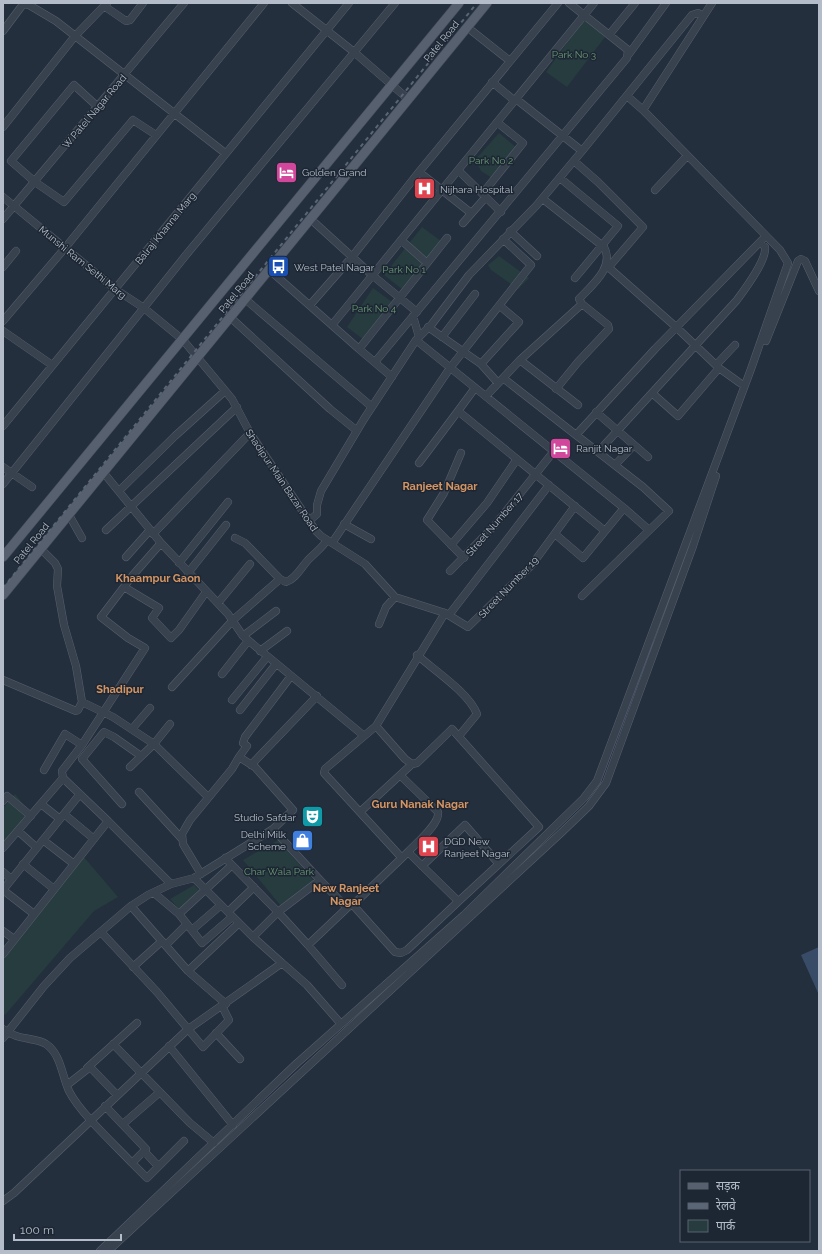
<svg xmlns="http://www.w3.org/2000/svg" width="822" height="1254" font-family="Raleway,'Noto Sans Devanagari',sans-serif">
<style>
.green{fill:#263c3f}
.water{fill:#394c67}
.lines{fill:none;stroke-linecap:round;stroke-linejoin:round}
.stream{stroke:#394c67;stroke-width:2}
.minor-casing{stroke:#565f6c;stroke-width:8}
.major-casing{stroke:#414a57;stroke-width:10}
.minor{stroke:#38414e;stroke-width:7}
.major{stroke:#56606e;stroke-width:9}
.rail{stroke:#5a6575;stroke-width:2;stroke-dasharray:4 4;stroke-linecap:butt}
.labels{text-anchor:middle;stroke-width:3;stroke-linejoin:round;paint-order:stroke}
.street-label{font-size:10px;fill:#b4bcc9;stroke:#1d2633}
.park-label{font-size:10px;fill:#6b9a76;stroke:#1d2633}
.poi-label{font-size:10px;fill:#b4bcc9;stroke:#1d2633;text-anchor:start}
.neighbourhood-label{font-size:11px;font-weight:bold;fill:#d59563;stroke:#1d2633}
</style>
<rect width="100%" height="100%" fill="#242f3e"/>
<path class="green" d="M584,19L605,37L567,87L546,72Z
M499,133L518,149L492,178L481,171L475,160Z
M422,227L441,241L403,290L384,275Z
M499,256L529,278L518,289L491,270L488,265Z
M373,288L392,302L364,340L347,327Z
M15,794L30,812L3,848V808Z
M278,840L314,881L281,906L243,860Z
M83,856L118,897L94,911L5,1015L3,1013V955Z
M194,885L199,890L180,910L170,899Z"/>
<path class="water" d="M819,947V995L801,955Z"/>
<g class="lines">
<path class="stream" d="M588,798L600,782L653,642"/>
<defs>
<path id="minor" d="M292,3L354,52L408,99
M104,6L126,21L130,20L143,3
M3,31L21,7L24,4L29,5L56,21L225,153
M472,31L510,61
M609,35L635,3
M629,54L666,3
M492,82L515,101
M627,96L643,110
M516,99L582,151L692,15L698,13L703,16
M98,107L74,85L11,161L35,182L64,202L133,120L156,135
M3,127L75,36L107,3
M582,151L536,206L469,275L432,324L416,340L624,508L649,530
M574,161L598,182L643,227L608,268
M459,171L501,212
M419,172L471,213
M560,178L618,226L575,278
M655,190L687,156
M483,193L523,143L498,123
M3,197L115,289L144,308L183,340L232,399L250,433L316,531L321,536L365,564L395,597L445,613L468,627L531,566L575,506
M3,219L184,3
M315,223L372,275L417,312
M463,223L485,198
M510,231L537,256
M401,240L427,263
M607,266L676,327L719,368L678,416L652,393
M3,267L16,251
M274,274L359,349L447,238
M245,299L372,407
M310,305L352,257L419,172L558,3
M413,316L419,337
M230,317L330,409L356,430
M3,321L65,248L264,3
M332,325L594,3
M428,327L481,364L498,383
M3,331L52,365
M442,337L475,294
M766,341L798,261L801,259L805,261L819,291
M359,349L392,377
M520,360L578,405
M375,362L627,58L628,50L569,3
M481,364L519,322L500,306
M716,365L735,345
M719,368L740,383
M503,378L576,435L655,349L760,242
M475,388L458,411L605,531
M556,389L578,362L609,329L608,325L582,304
M486,396L520,360L582,304L579,299C592,285 615,267 604,247L543,199
M596,412L648,457
M3,426L349,3
M576,435L598,452L737,300C745,289 767,260 765,247L760,242L763,239
M461,453L444,493L427,520L464,558
M419,463L458,411
M615,465L634,445
M3,467L32,487
M103,472L161,543L228,614L243,636L363,735
M3,484L186,255L395,3
M119,491L175,436L225,391
M69,515L82,538
M309,521L317,514V505L321,491L364,419L416,340
M344,524L371,539
M106,530L237,407
M153,534L250,433
M555,534L583,558L624,508
M235,538L245,543L280,579L286,582C296,579 302,566 309,559C316,552 322,548 327,540
M332,543L450,368L531,265L503,239
M451,545L487,503L517,459
M41,549L55,563L58,569L57,586L64,625L76,666L82,702
M126,557L150,530
M179,563L228,502
M450,571L495,525L554,451
M188,573L226,525
M124,587L159,608L152,618L171,638L179,630L206,592
M582,596L669,511L643,487L598,452
M218,603L250,564
M449,615L549,485
M379,624L386,607L395,597
M243,636L276,611
M260,651L287,631
M417,655C434,670 469,693 477,714L459,736
M222,674L248,641
M3,680L76,711L78,710L82,702L113,717L154,744L208,797
M172,687L233,620L280,579
M232,700L267,657
M240,710L276,664
M376,726L325,769L324,773L401,857
M132,729L150,708
M239,757L247,746L243,743L245,737L291,676
M251,765L317,696
M130,767L154,744L170,724
M44,770L65,734L82,745
M401,776L438,812C440,824 416,843 408,852
M139,792L182,839
M3,801L7,796L31,816
M41,804L60,819
M122,804L82,759L104,732L114,737L141,756
M360,812L412,764
M64,814L94,839
M108,821L63,778L62,771L82,745L145,648L128,638L101,617L133,575L161,543
M273,829L320,880
M18,831L36,847
M43,840L74,864
M3,848L63,778
M23,864L54,889
M422,866L465,825L499,864
M3,872L11,879
M194,878L253,937
M3,890L80,794
M3,890L34,914
M154,893L179,914L202,943L232,917
M353,905L395,952L401,953L407,950L461,899
M131,906L188,971L226,1004
M347,908L308,945L278,912L320,880L347,908L358,900L408,852L457,900H460L539,827L452,729L417,763L412,764L405,759L376,726L445,613
M228,912L254,887
M179,914L232,865
M192,930L221,905
M3,931L14,939
M101,932L157,992L203,1047L229,1020L222,1006
M166,945L187,924
M308,945L342,985
M3,954L108,821L171,884
M282,963L307,985L341,1024
M133,967L162,941
M188,971L239,923
M3,1029C18,1041 36,1037 46,1044C61,1054 62,1076 69,1091C80,1113 114,1144 132,1163L146,1149L105,1106
M216,1033L240,1059
M3,1038L44,986L70,958L131,906L148,895L171,884L194,878L273,829L293,810L255,767L239,757L232,769L190,820L182,834L183,844L201,874
M113,1044L190,1123L214,1143
M169,1046L233,1125
M87,1068L137,1023
M67,1085L90,1067L117,1095
M123,1124L160,1092
M144,1151L158,1166
M132,1163L147,1178L184,1141
M3,1201L14,1193L187,1030L282,963L253,937L278,912L225,858
M100,1251L296,1064L464,915L584,798L597,781L751,369L788,263L780,250L643,110L712,3
M108,1251L562,832L589,806L606,783L693,546L716,476"/>
<path id="major" d="M3,557L459,3
M3,595L487,3"/>
</defs>
<use href="#minor" class="minor-casing"/>
<use href="#major" class="major-casing"/>
<use href="#minor" class="minor"/>
<use href="#major" class="major"/>
<path class="rail" d="M3,588L477,3"/>
</g>
<defs>
<symbol id="hotel-square" viewBox="-11 -11 22 22"><rect x="-9" y="-9" width="18" height="18" rx="4" fill="#d1479c" stroke="#1d2633"/><path d="M-6-4.5h1.5V1H6V5H4.5V3h-9V5H-6ZM-4 0a1.8 1.8 0 1 1 3.6 0ZM.5 0V-2.5h3Q6-2.5 6 0Z" fill="#fff"/></symbol>
<symbol id="hospital-square" viewBox="-11 -11 22 22"><rect x="-9" y="-9" width="18" height="18" rx="4" fill="#e0444e" stroke="#1d2633"/><path d="M-5-5h3v3.5h4V-5h3V5h-3V1.5h-4V5h-3Z" fill="#fff"/></symbol>
<symbol id="bus-square" viewBox="-11 -11 22 22"><rect x="-9" y="-9" width="18" height="18" rx="4" fill="#1a4fb4" stroke="#1d2633"/><path d="M-5-6H5V4H4V6H2V4H-2V6H-4V4H-5ZM-3.5-4V0h7V-4ZM-3.5 1.2v1.5H-2V1.2ZM2 1.2v1.5H3.5V1.2Z" fill="#fff"/></symbol>
<symbol id="theatre-square" viewBox="-11 -11 22 22"><rect x="-9" y="-9" width="18" height="18" rx="4" fill="#0f9aa8" stroke="#1d2633"/><path d="M-5-5.5Q0-4 5-5.5V0Q5 5 0 6Q-5 5-5 0ZM-3.3-2.5H-1v1.5H-3.3ZM1-2.5H3.3v1.5H1ZM-2.8 1Q0 5.5 2.8 1Z" fill="#fff"/></symbol>
<symbol id="shop-square" viewBox="-11 -11 22 22"><rect x="-9" y="-9" width="18" height="18" rx="4" fill="#3f7fe0" stroke="#1d2633"/><path d="M-5-2.5h2.3a2.7 3.5 0 0 1 5.4 0H5L5.5 6h-11ZM-1.5-2.5h3a1.5 2.3 0 0 0-3 0Z" fill="#fff"/></symbol>
</defs>
<g fill-rule="evenodd">
<use href="#hotel-square" x="274" y="160" width="25" height="25"/>
<use href="#hospital-square" x="412" y="176" width="25" height="25"/>
<use href="#bus-square" x="266" y="254" width="25" height="25"/>
<use href="#hotel-square" x="548" y="436" width="25" height="25"/>
<use href="#theatre-square" x="300" y="804" width="25" height="25"/>
<use href="#shop-square" x="290" y="828" width="25" height="25"/>
<use href="#hospital-square" x="416" y="834" width="25" height="25"/>
</g>
<g class="labels">
<g class="street-label">
<text transform="translate(441 41) rotate(-51)" y="4">Patel Road</text>
<text transform="translate(94 111) rotate(-50)" y="4">W Patel Nagar Road</text>
<text transform="translate(165 228) rotate(-51)" y="4">Balraj Khanna Marg</text>
<text transform="translate(83 262) rotate(39)" y="4">Munshi Ram Sethi Marg</text>
<text transform="translate(236 292) rotate(-51)" y="4">Patel Road</text>
<text transform="translate(282 480) rotate(56)" y="4">Shadipur Main Bazar Road</text>
<text transform="translate(494 524) rotate(-49)" y="4">Street Number 17</text>
<text transform="translate(31 543) rotate(-51)" y="4">Patel Road</text>
<text transform="translate(508 587) rotate(-46)" y="4">Street Number 19</text>
</g>
<g class="park-label">
<text x="574" y="58">Park No 3</text>
<text x="491" y="164">Park No 2</text>
<text x="404" y="273">Park No 1</text>
<text x="374" y="312">Park No 4</text>
<text x="279" y="875">Char Wala Park</text>
</g>
<g class="poi-label">
<text x="302" y="176">Golden Grand</text>
<text x="440" y="193">Nijhara Hospital</text>
<text x="294" y="271">West Patel Nagar</text>
<text x="576" y="452">Ranjit Nagar</text>
<text x="296" y="821" text-anchor="end">Studio Safdar</text>
<text x="286" y="838" text-anchor="end">Delhi Milk<tspan x="286" dy="12">Scheme</tspan></text>
<text x="444" y="845">DGD New<tspan x="444" dy="12">Ranjeet Nagar</tspan></text>
</g>
<g class="neighbourhood-label">
<text x="440" y="490">Ranjeet Nagar</text>
<text x="158" y="582">Khaampur Gaon</text>
<text x="120" y="693">Shadipur</text>
<text x="420" y="808">Guru Nanak Nagar</text>
<text x="346" y="892">New Ranjeet<tspan x="346" dy="13">Nagar</tspan></text>
</g>
</g>
<rect width="822" height="1254" fill="none" stroke="#b4bcc9" stroke-width="8"/>
<rect x="680" y="1170" width="130" height="72" fill="#1d2633" stroke="#59626f"/>
<rect x="688" y="1183" width="20" height="6" fill="#56606e" stroke="#59626f"/>
<text x="716" y="1190" font-size="12" fill="#b4bcc9">सड़क</text>
<rect x="688" y="1203" width="20" height="6" fill="#5a6575" stroke="#59626f"/>
<text x="716" y="1210" font-size="12" fill="#b4bcc9">रेलवे</text>
<rect x="688" y="1220" width="20" height="12" fill="#263c3f" stroke="#59626f"/>
<text x="716" y="1230" font-size="12" fill="#b4bcc9">पार्क</text>
<path d="M14 1234v6h107v-6" fill="none" stroke="#b4bcc9" stroke-width="2"/>
<text x="20" y="1234" font-size="12" fill="#b4bcc9" stroke="#1d2633" stroke-width="3" paint-order="stroke">100 m</text>
</svg>
